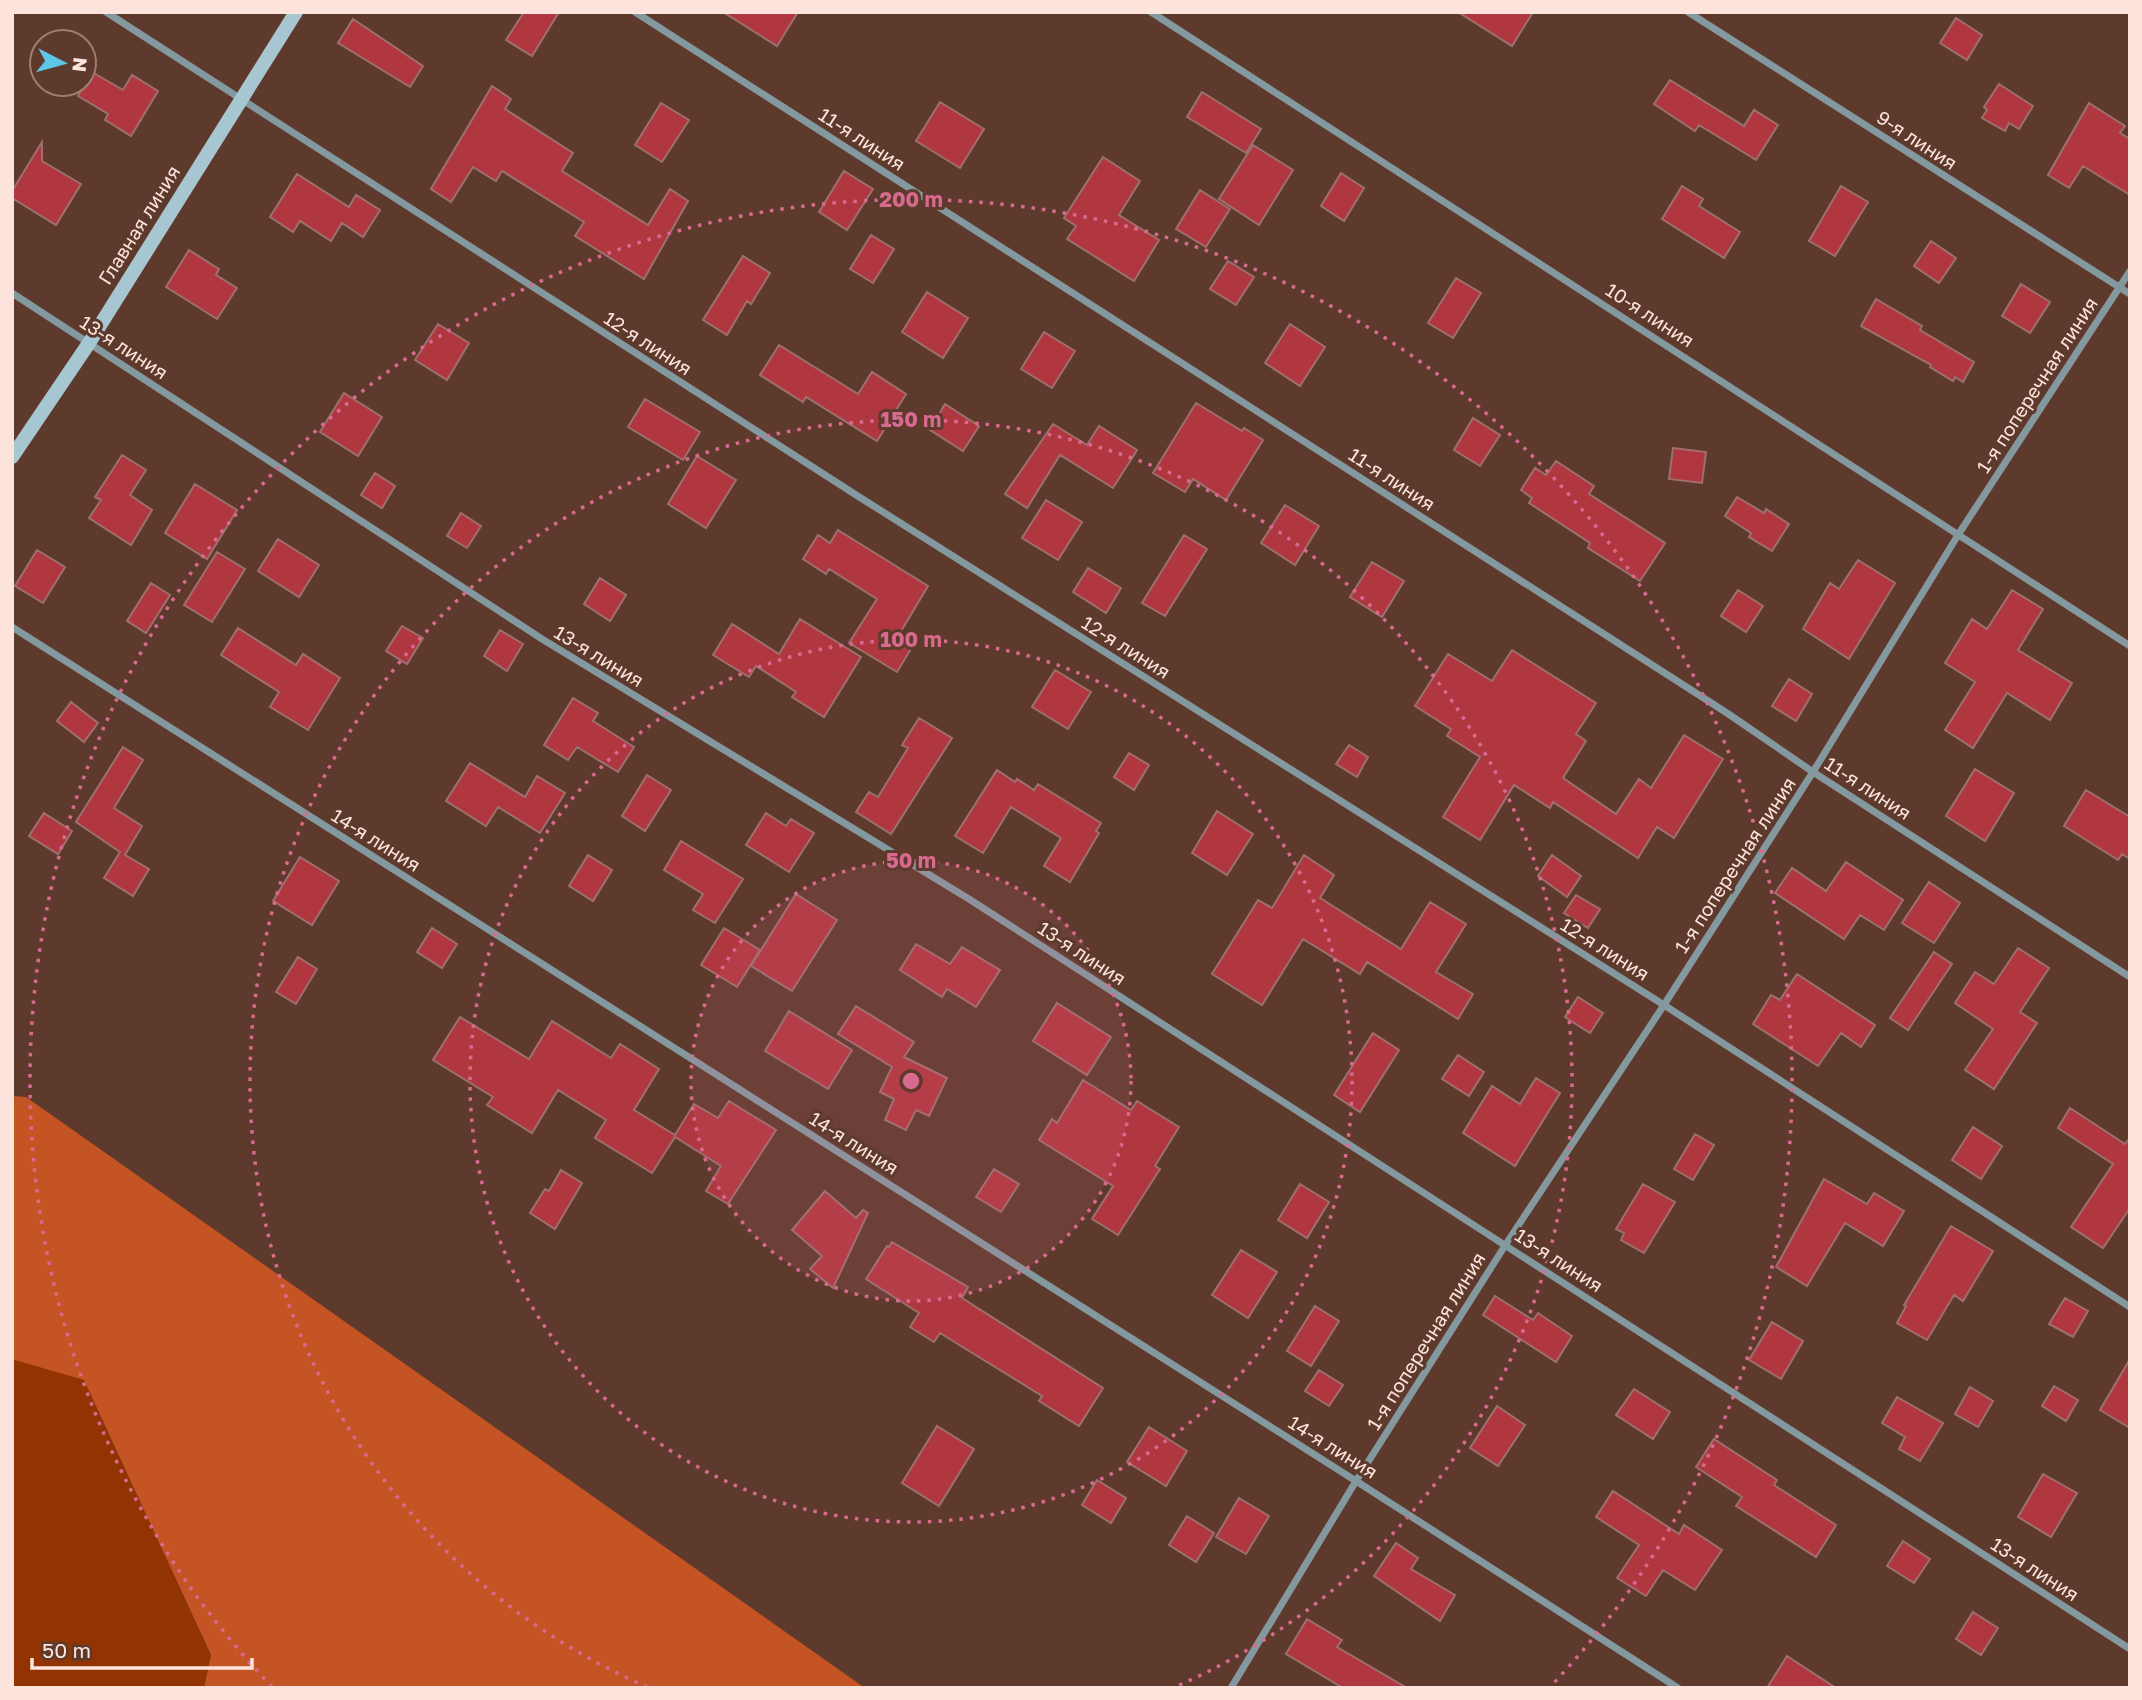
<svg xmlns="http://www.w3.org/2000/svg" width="2142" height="1700" font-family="'Golos Text',sans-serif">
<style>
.green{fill:#923302}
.forest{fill:#c55425}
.building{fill:#b0373f;stroke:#9d706f;stroke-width:2}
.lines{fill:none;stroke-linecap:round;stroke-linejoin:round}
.street{stroke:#83989f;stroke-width:7}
.secondary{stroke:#a6c7d2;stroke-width:14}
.ring{fill:none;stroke:#d96a8f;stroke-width:3.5;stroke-dasharray:3.5 7}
.labels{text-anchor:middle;stroke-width:6;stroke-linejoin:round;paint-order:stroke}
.street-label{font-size:19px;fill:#fce4dc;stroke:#5e3a2c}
.centre{fill:#d96a8f;stroke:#5e3a2c;stroke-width:3.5}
.ring-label{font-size:21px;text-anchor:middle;font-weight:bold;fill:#d96a8f;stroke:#5e3a2c;stroke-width:6;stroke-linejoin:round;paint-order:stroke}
</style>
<rect width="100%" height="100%" fill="#5e3a2c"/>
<path class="green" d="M14,1359L84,1380L211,1656L204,1688H12V1361Z"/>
<path class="forest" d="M12,1096L26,1097L865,1688H204L211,1655L84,1380L15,1360L12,1361Z"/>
<path class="building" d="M524,12H559L532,56L506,40Z
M723,12H798L777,46Z
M1458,12H1533L1512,46Z
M1956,18L1982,35L1967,60L1940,43Z
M353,19L423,66L410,87L338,43Z
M92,72L123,90L132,75L158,91L131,136L105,120L108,114L78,96Z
M1670,80L1744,126L1754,110L1778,125L1756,160L1699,125L1695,131L1654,104Z
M1999,84L2033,106L2019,129L2009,123L2005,131L1982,118L1987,110L1984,107Z
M492,86L511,99L505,109L573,153L562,171L648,225L670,189L688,201L644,279L575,236L584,222L502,171L496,181L473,167L451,202L431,189Z
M1202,92L1261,129L1246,153L1187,117Z
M940,102L984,129L960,168L916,141Z
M661,103L689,120L662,162L635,145Z
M2089,103L2125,126L2120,133L2130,139V195L2083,166L2069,188L2048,175Z
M42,142V161L81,184L56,225L12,198V191Z
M1253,145L1293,170L1259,225L1219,199Z
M1103,157L1140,181L1119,215L1159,240L1134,281L1067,239L1076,226L1064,218Z
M844,171L873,189L847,230L819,212Z
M1341,173L1364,188L1344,221L1321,206Z
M297,174L349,207L356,195L380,210L363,237L342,223L331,241L300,221L293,232L270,217Z
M1682,186L1703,199L1699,206L1740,232L1724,258L1662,219Z
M1841,186L1868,202L1835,256L1809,241Z
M1200,190L1230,209L1206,247L1176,229Z
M871,235L894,249L873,283L850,269Z
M1931,241L1956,258L1939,283L1914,266Z
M189,250L219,269L216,275L237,288L217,319L166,287Z
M743,256L770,273L751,304L747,301L727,335L703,320Z
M1228,261L1254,277L1236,305L1210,289Z
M1456,278L1481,293L1453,338L1428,323Z
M2021,284L2050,302L2030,333L2002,316Z
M927,292L968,318L943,358L902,332Z
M1876,299L1922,326L1920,330L1974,362L1963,382L1955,377L1953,381L1930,367L1931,365L1861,326Z
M438,324L469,343L447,380L415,360Z
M1290,324L1325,347L1300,386L1265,363Z
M1044,332L1075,351L1052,388L1021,369Z
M779,345L858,394L872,372L906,394L877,441L806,397L803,402L760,375Z
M344,393L382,417L358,456L320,432Z
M645,399L700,432L683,460L628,427Z
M1196,403L1242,431L1244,428L1263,440L1226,500L1193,479L1185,492L1153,473Z
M945,404L979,426L963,451L930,430Z
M1473,418L1500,435L1480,466L1454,450Z
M1053,424L1087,445L1099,426L1137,450L1113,488L1060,455L1027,508L1005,494Z
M1673,448L1706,452L1702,483L1669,479Z
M122,455L146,470L130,495L152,510L131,545L89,518L101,500L95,497Z
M697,456L736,480L706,528L668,504Z
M1556,461L1594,486L1589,494L1665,543L1640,581L1588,548L1590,543L1529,503L1532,498L1521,490L1535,468L1546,475Z
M375,473L395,486L382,508L361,495Z
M195,484L237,510L207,559L165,533Z
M1737,497L1764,513L1766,509L1789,524L1772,551L1749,537L1751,533L1725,516Z
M1046,500L1082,522L1058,560L1022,538Z
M1285,505L1319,526L1295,565L1261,543Z
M461,513L481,526L467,548L447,536Z
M838,530L928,586L900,633L915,642L897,672L849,643L877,599L829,569L826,574L803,559L818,535L830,543Z
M1184,535L1207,549L1165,616L1142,603Z
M278,539L319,565L299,597L258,571Z
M37,550L65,567L43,603L15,586Z
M217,552L245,569L212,622L184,605Z
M1858,560L1895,583L1849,659L1803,629L1830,583L1839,589Z
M1372,562L1404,581L1382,617L1350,597Z
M1088,568L1121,588L1106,613L1073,592Z
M600,578L626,595L610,621L584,604Z
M151,583L170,595L146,633L127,621Z
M1738,590L1763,606L1746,632L1721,616Z
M2012,590L2043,609L2018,650L2072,683L2050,720L2007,693L1973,748L1945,730L1975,682L1945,663L1972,619L1987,629Z
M800,619L861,657L824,717L792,697L796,692L756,666L749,677L713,655L732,624L779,654Z
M402,626L423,638L407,664L386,651Z
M238,628L296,665L303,654L340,678L308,730L270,707L279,692L221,655Z
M500,630L523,644L507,671L484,656Z
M1512,650L1596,703L1576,734L1586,741L1563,778L1616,814L1639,779L1651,788L1684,735L1723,759L1674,838L1657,827L1638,858L1553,802L1550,808L1514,785L1480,840L1443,817L1480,757L1447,736L1451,729L1415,706L1448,654L1492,681Z
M1055,670L1091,692L1068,729L1032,707Z
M1789,679L1812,694L1796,721L1772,706Z
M573,698L598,713L593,721L634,747L618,772L577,747L568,760L544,745Z
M71,702L98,723L84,742L57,721Z
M919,718L952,738L891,834L856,812L869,792L878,797L908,748L902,745Z
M1349,745L1368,757L1357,777L1336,764Z
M123,747L143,760L114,808L142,826L125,855L149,869L133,896L104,878L120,852L76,822Z
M1129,753L1149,765L1134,790L1114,777Z
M470,763L525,797L537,776L565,793L540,833L498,807L486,826L446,801Z
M1975,769L2014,793L1985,841L1946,816Z
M997,770L1015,782L1017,779L1034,790L1038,784L1101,823L1096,831L1099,833L1070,882L1044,866L1061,838L1011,807L983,853L955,836Z
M647,775L671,790L645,831L622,816Z
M2086,790L2130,817V859L2122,854L2118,860L2064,826Z
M1217,811L1253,834L1227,875L1192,853Z
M44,813L72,831L58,854L29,836Z
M766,813L786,826L791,819L814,833L789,872L746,845Z
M681,841L743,879L715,923L693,910L703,894L664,870Z
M588,855L612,870L593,901L569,886Z
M1304,855L1334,875L1320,898L1401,949L1430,902L1466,924L1436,972L1473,994L1458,1019L1367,962L1360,974L1303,939L1262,1005L1212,974L1258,900L1272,908Z
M1552,855L1581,876L1567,897L1538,876Z
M300,857L339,881L312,925L273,901Z
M1846,862L1903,900L1884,930L1860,915L1844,939L1775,893L1792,868L1826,891Z
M1929,882L1960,903L1934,943L1902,923Z
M796,894L837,920L792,991L751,966Z
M1576,895L1600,909L1588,928L1564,913Z
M432,928L457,944L442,968L417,952Z
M724,928L760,950L737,987L701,965Z
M916,944L950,964L962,947L1000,970L976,1007L947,989L942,997L900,970Z
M2018,948L2049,968L2020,1012L2037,1023L1994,1089L1965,1070L1993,1029L1955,1003L1975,972L1994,984Z
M1934,952L1952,964L1908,1030L1890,1018Z
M298,957L317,969L296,1004L276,992Z
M1797,974L1875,1025L1861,1047L1841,1033L1818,1066L1753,1024L1771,995L1780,1000Z
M1578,997L1603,1013L1590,1033L1565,1017Z
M1057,1003L1111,1037L1087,1075L1033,1041Z
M856,1006L914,1042L904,1057L947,1078L929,1116L916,1110L906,1130L885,1120L894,1099L880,1092L892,1067L838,1034Z
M789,1011L852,1050L828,1089L765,1051Z
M460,1017L529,1059L552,1021L611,1058L620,1044L659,1069L634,1110L675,1135L694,1104L718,1118L729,1101L776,1130L728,1204L706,1191L721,1166L675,1137L652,1173L595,1138L606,1120L558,1090L532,1133L487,1105L493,1097L433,1060Z
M1373,1033L1399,1050L1360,1112L1334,1095Z
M1458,1055L1484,1072L1469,1096L1442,1079Z
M1536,1078L1560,1093L1515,1166L1463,1133L1492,1086L1520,1104Z
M1083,1080L1131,1110L1137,1101L1179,1127L1155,1166L1160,1169L1118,1235L1092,1219L1113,1186L1039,1140L1052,1119L1057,1123Z
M2070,1108L2125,1144L2130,1138V1208L2103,1248L2071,1227L2113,1164L2058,1128Z
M1973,1127L2002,1146L1981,1179L1952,1160Z
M1695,1134L1714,1145L1693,1180L1674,1169Z
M994,1169L1019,1184L1001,1212L976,1197Z
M561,1170L582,1183L555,1229L530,1213L545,1189L549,1191Z
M1824,1179L1867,1204L1874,1193L1904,1211L1883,1246L1845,1223L1807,1286L1776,1267Z
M1300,1184L1329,1202L1307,1238L1278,1220Z
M1643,1184L1675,1202L1644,1253L1621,1240L1624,1233L1616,1229Z
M825,1191L856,1218L863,1210L868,1213L833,1288L810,1269L822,1256L792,1230Z
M1951,1226L1993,1251L1963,1301L1954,1295L1927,1340L1897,1323L1906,1306L1904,1305Z
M892,1242L968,1287L962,1298L1103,1388L1079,1426L1039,1401L1042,1396L940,1333L934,1342L910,1327L919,1313L866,1279L887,1246L889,1247Z
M1241,1250L1277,1272L1248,1318L1212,1295Z
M1495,1296L1533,1320L1538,1313L1572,1336L1556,1362L1483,1315Z
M2065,1298L2088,1311L2073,1337L2049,1324Z
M1315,1306L1339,1321L1311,1366L1287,1351Z
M1772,1322L1803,1341L1781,1379L1749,1360Z
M2130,1359V1428L2100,1410Z
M1319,1370L1343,1385L1329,1406L1305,1391Z
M2054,1386L2078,1400L2066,1421L2042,1406Z
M1970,1387L1993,1401L1978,1427L1955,1414Z
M1634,1389L1670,1412L1653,1439L1616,1415Z
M1897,1397L1943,1423L1920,1461L1899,1449L1905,1437L1882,1423Z
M1497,1406L1525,1425L1498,1466L1470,1448Z
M937,1426L974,1449L939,1506L902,1483Z
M1149,1427L1187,1451L1166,1486L1127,1462Z
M1714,1439L1777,1480L1774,1485L1836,1525L1816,1557L1736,1506L1742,1497L1696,1467Z
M2043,1474L2077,1493L2051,1537L2018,1517Z
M1097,1480L1126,1498L1111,1523L1082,1505Z
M1613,1491L1679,1534L1684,1525L1722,1550L1695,1590L1663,1570L1646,1596L1617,1578L1639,1545L1596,1517Z
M1239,1498L1269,1516L1246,1554L1216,1537Z
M1187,1516L1214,1533L1196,1562L1169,1545Z
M1903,1541L1930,1559L1914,1583L1887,1566Z
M1396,1543L1418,1558L1411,1569L1455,1595L1440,1621L1374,1576Z
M1973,1612L1998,1628L1981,1655L1956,1639Z
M1307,1619L1342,1640L1337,1647L1407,1688H1343L1286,1654Z
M1787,1656L1836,1688H1767Z"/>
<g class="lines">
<path class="street" d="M106,12L853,493L1664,1005L2130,1307
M635,12L1727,713L1813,772L2130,977
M1151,12L2130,646
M1688,12L2130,294
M12,293L542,639L969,899L2130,1649
M12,627L1356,1481L1678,1688
M1231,1688L1356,1481L1506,1244L1664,1005L1813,772L1958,535L2130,271"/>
<path class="secondary" d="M12,457L89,343L296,12"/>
</g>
<circle cx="911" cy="1081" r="220" fill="#d96a8f" fill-opacity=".12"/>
<g class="ring">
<circle cx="911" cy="1081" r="220"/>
<circle cx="911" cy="1081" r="441"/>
<path d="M647 1687A661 661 0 1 1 1175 1687"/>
<path d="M272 1687A881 881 0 1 1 1550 1687"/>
</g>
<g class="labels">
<g class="street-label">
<text transform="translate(862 139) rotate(33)" y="7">11-я линия</text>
<text transform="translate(1917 140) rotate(33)" y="7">9-я линия</text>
<text transform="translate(139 225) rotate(-58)" y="7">Главная линия</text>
<text transform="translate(1650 315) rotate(33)" y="7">10-я линия</text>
<text transform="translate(648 343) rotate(33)" y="7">12-я линия</text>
<text transform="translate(124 347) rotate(33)" y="7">13-я линия</text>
<text transform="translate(2037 385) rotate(-57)" y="7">1-я поперечная линия</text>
<text transform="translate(1392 479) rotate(33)" y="7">11-я линия</text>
<text transform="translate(1126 647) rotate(32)" y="7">12-я линия</text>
<text transform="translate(599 656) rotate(31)" y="7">13-я линия</text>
<text transform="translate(1868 788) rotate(33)" y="7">11-я линия</text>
<text transform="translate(376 840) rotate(32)" y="7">14-я линия</text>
<text transform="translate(1735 865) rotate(-57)" y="7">1-я поперечная линия</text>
<text transform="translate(1605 949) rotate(32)" y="7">12-я линия</text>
<text transform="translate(1082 953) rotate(33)" y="7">13-я линия</text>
<text transform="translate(854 1143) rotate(32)" y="7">14-я линия</text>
<text transform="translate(1559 1260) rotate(33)" y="7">13-я линия</text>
<text transform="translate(1426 1341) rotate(-58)" y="7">1-я поперечная линия</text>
<text transform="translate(1333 1447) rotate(32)" y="7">14-я линия</text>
<text transform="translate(2035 1569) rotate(33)" y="7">13-я линия</text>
</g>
</g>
<circle cx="911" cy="1081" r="10" class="centre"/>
<g class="ring-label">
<text x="911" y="207">200 m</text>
<text x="911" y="427">150 m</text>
<text x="911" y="647">100 m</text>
<text x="911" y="868">50 m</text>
</g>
<rect width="2142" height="1700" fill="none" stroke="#fce4dc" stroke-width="28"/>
<g transform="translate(63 63) rotate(96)"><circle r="33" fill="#5e3a2c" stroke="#9d7e72" stroke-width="2"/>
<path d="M0-5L12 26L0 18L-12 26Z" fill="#5dc7e8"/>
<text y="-10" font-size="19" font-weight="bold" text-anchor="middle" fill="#fce4dc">N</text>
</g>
<path d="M32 1658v10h220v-10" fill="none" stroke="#fce4dc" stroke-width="3.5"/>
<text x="42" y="1658" font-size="21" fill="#fce4dc" stroke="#5e3a2c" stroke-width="5" paint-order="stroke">50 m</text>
</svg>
